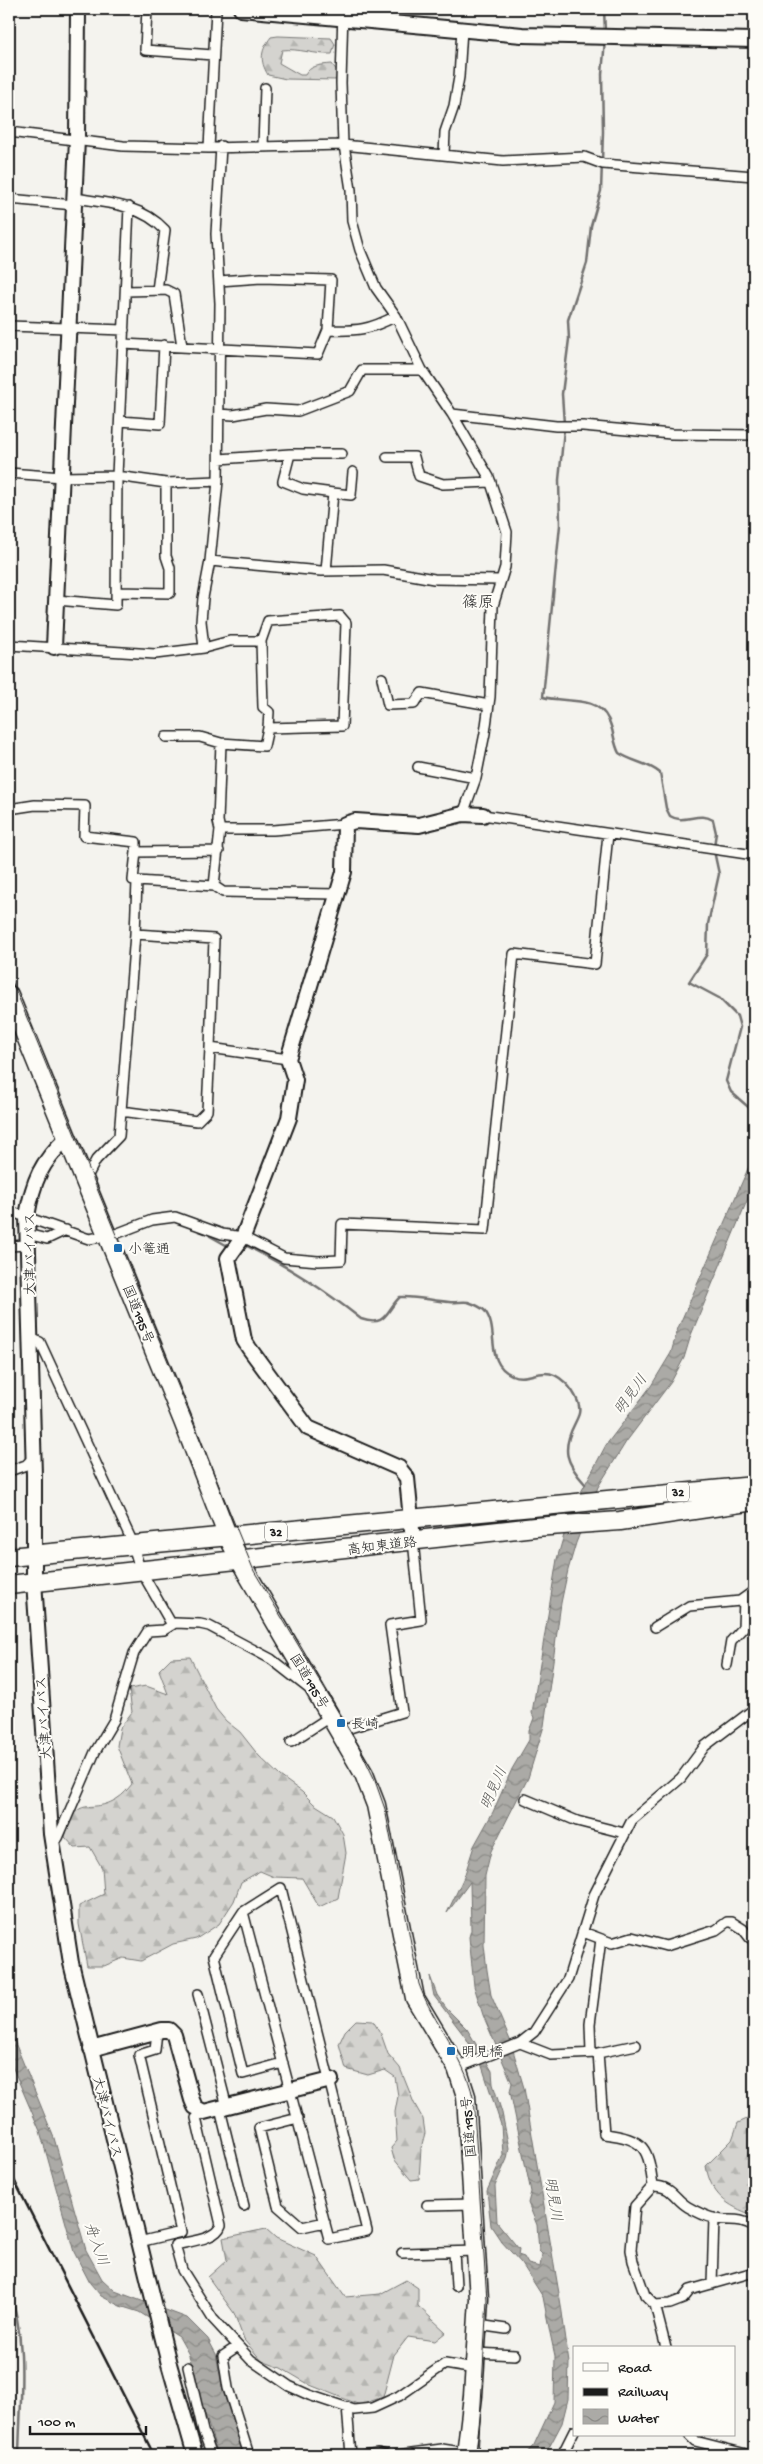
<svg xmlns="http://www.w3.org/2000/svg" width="763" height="2464" font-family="'Gochi Hand','Klee One',sans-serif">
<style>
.forest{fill:url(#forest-firs);stroke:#787876}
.water{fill:url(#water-waves);stroke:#72716f}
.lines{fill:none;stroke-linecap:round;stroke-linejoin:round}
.stream{stroke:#72716f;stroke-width:2.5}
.street-casing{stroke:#1c1c1c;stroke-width:12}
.secondary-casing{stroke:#1c1c1c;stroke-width:18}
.highway-casing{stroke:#1c1c1c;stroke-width:21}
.street{stroke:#fdfcf7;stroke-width:9}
.secondary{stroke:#fdfcf7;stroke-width:14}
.highway{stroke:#fdfcf7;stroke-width:18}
.tram{stroke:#1c1c1c;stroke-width:1}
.rail{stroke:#1c1c1c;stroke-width:2.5}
.poi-dot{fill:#1f6fb2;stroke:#fdfcf7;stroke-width:2}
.labels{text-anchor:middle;stroke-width:4;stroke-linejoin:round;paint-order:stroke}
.shield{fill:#fdfcf7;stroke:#605f5e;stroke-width:1}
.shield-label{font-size:12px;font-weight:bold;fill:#1c1c1c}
.poi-label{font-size:14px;fill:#1c1c1c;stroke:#fdfcf7;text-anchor:start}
.street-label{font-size:14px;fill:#1c1c1c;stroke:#fdfcf7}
.water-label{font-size:15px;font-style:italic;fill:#5c5c5a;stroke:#fdfcf7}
.quarter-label{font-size:16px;fill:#1c1c1c;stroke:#fdfcf7}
</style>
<defs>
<pattern id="forest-firs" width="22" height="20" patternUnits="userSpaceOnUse" patternTransform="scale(1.25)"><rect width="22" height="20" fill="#d4d3cf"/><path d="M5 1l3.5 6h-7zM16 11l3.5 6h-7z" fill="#b5b5b1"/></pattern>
<pattern id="water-waves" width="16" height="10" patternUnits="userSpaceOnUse" patternTransform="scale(1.25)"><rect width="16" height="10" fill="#abaaa6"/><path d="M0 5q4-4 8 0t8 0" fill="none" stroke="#8a8a86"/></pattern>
</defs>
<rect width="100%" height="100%" fill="#f4f3ee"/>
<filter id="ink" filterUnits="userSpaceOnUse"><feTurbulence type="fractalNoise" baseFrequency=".02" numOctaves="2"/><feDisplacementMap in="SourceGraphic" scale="10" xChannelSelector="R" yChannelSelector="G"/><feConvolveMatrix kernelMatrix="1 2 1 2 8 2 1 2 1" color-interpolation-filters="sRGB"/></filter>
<g filter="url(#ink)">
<path class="forest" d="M278,36L331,38L335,44L332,54C315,55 299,48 282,50L279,63L300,75H305C310,65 321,65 332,64L339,74L336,80L286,79L268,75C259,60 261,50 271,37Z
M190,1657L216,1709L226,1721L240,1732L259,1756L280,1776L302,1792L314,1804L333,1816L343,1834L346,1853L338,1898L319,1907L302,1878L274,1877L260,1871L241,1882L234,1901L219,1924L196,1939L173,1944L141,1961L123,1958L104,1966H87L79,1924V1906L104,1894L102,1868L90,1847L75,1848L65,1837C77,1790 90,1817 118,1798C123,1795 128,1789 132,1784L117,1746L120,1728L132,1712L129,1689L146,1686L168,1694L159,1670L171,1658Z
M356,2020L373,2021L381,2034L388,2054L400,2068L414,2103L423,2119L425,2133L421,2148L419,2179L411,2180L394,2159L391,2148L397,2141L395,2112L398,2096L395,2077L385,2070L368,2075L346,2069L339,2044L345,2031Z
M754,2116V2215H753C727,2206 711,2195 706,2166L732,2140L738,2123Z
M266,2229L276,2238L316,2256L345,2297L380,2294L406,2280L418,2288V2306L446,2332L435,2341L408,2337L394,2355L383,2397L360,2405L310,2385L281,2368L262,2361L244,2340L234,2313L208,2277L227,2260L223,2238Z"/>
<path class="water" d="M754,1155V1184L691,1335L684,1358L671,1382L626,1442L598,1487L576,1543L568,1570L561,1603L544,1726L528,1778L491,1851L485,1876L484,1945L487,1970L491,1995L510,2040L524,2088L561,2305L569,2363L568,2399L562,2423L545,2455H525L534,2445L554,2402L555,2356L550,2333L543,2297L522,2264L501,2241L491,2226L487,2191L503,2155L501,2125L482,2066L466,2038L434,1996L430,1976L437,1995L446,2008L467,2029L492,2071L493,2084L502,2113L509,2148L507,2159L495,2186L497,2222L519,2249L518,2255L524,2257L528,2264L540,2267L542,2254L539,2251L537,2225L528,2203L531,2192L510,2091L512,2083L483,2015L474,1986L469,1937L471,1930L470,1882L447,1913L464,1877L474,1846L493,1812L512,1769L529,1740V1731L534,1718L532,1713L557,1559L571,1511L606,1445L651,1386L671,1353L678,1328Z
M9,2028L54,2138L86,2250L102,2279L115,2291L187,2318L208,2339L216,2354L223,2391L245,2455H218L200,2398L195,2373L188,2353L179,2337L139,2312L120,2306L101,2296L90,2283L74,2252L40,2131L9,2059Z"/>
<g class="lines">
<path class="stream" d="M604,9L605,32
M564,424L562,394L569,339L568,320L587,263L591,226L601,191L603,132L602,74L605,40
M564,429L559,480L560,525L543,697C564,703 597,695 608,719C614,729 613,742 619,753C632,762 649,763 660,773L666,808L670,816C684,825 698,811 713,820L716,833L714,846
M714,851L719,874L708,924L707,954L689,982L719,998L737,1016L740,1027L726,1081L731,1092L754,1112
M210,1236L226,1245
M247,1246C292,1269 322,1288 361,1319C387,1328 386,1310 400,1297C417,1296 433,1301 449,1302C455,1303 462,1301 468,1302C474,1304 481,1307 485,1311C500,1330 484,1363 512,1375C522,1380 534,1373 545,1373C560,1373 573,1389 578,1402C581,1411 579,1415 575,1423C561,1450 566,1463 585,1484
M9,2289C28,2341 20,2401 19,2455"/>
<defs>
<path id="street" d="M147,9L145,50L213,55
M9,132L123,146L209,148L343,145L503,161L584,157L603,164L754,176
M343,145L341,83L343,9
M344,145L351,190L352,221L360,250L376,288L396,316L422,370L452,414L489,477L507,532L505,567L493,606L490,697L485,733L476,778L463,814
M263,146L265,88
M209,148L216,9
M444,155L445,132L454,106L459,77L462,29
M74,198C107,203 141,204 165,230L157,290
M9,199L74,205
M219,281L261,278L331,280L328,330C358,331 369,330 396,316
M126,291L166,290L174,294L182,346
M9,326L124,330
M123,344L318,354L328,330
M219,414L233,415L266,409L298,411L350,391L362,370H422
M452,414L556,426H583L671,434L754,435
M120,421L160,424L164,345
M290,454H342
M387,457H414L419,476L443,484L491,482
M219,459L290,454L283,481L303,489L333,493L326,571
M9,473L62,477L117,476L166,483L218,481
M333,493L351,495L353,472
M210,561L321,571L383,570L434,579L500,580
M116,592L170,593V568L166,556V483
M56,600L116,605L117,476L129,207
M9,645L155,654L204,648L230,641H261L263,707L269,712L268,728L342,726L346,623L340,616L268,621L261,641
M204,648L201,621L203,598L210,561L218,481L220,303L216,234L221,146
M382,678L388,705L414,704L422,693L489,705
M166,737H200L221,743
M418,767L476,778
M9,809L35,805L85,806L84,836L136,842V852
M483,815L754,855
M220,830L218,821L221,743L264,746L268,728
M137,881L214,886
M337,894L223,892L214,886L220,830H273L345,824
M135,934L137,881L133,880L136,852L219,851
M210,1048L214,939L135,934L121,1111L197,1121L207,1111L210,1048L288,1059
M85,1181L96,1160L119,1136L121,1111
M9,1211L89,1239L113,1235L152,1220L175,1217L222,1234L243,1237L284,1258L318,1261L341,1260L342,1224L485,1230L514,954L595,964L608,834
M27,1234L47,1239L66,1230
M9,1246L27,1245
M30,1338L40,1342L131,1539L140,1569L172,1625
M9,1471L26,1465L33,1458
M655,1627L689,1606L740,1601L754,1591
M727,1665L731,1641L743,1628L744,1598
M340,1731L402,1712L390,1625L421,1620L413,1540
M291,1742L331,1716
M525,1799L577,1821L624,1833
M51,1839L58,1838L95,1752L114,1720L134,1653L148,1631L164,1630L175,1623L200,1624L209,1626L271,1659L308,1688
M243,1912L329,2239L367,2231L281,1888L243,1912L214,1956L243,2074L283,2063
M583,1932L612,1943L632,1937L666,1946L716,1930L727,1922H732L743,1929L750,1938
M198,1994L227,2107
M520,2043L551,2055L598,2053L604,2134C646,2139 648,2148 653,2186C673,2186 674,2199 688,2207C695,2211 705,2216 713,2218C730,2223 736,2216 754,2226
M591,2052L590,2024L601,1939
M598,2053L636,2045
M457,2068L520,2043L534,2032L568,1979L594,1895L632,1820L681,1778L705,1746L754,1709
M220,2109L244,2206
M204,2112L196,2118L221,2225C216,2240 189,2241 175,2245L182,2270L213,2319L251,2360L289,2386L309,2395L354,2410L373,2408L399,2396L445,2364L475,2369
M298,2118L259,2128L278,2206L302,2227L325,2222
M653,2186L635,2206L631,2250L633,2261L645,2295L655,2305L666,2348
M427,2205L474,2204
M139,2242L181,2232L139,2055L155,2050L157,2031
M454,2252L456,2286
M402,2253L477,2251
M712,2284L714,2218
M655,2305L670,2304L683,2299L690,2290L754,2272
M478,2325L506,2329
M238,2346L223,2356L228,2388L249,2455
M476,2353L515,2355
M188,2367L203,2431L212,2455
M347,2407L351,2455
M689,2435L695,2441L750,2455
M364,2455L378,2453L386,2455
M397,2455L442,2449L467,2453
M562,2455L574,2431"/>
<path id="secondary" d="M241,9L522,35L754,40
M54,647L77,139L78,9
M67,1138C41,1162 33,1181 27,1216L34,1475V1581L51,1834L71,1963L169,2364L195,2455
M413,1540L407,1478L399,1468L308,1428L249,1348L244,1340L228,1258L243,1237L289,1118L295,1080L288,1059L344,872L345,824L355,821L419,825L463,814L483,815
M91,2049L162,2030H169L174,2035L192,2100L195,2107L204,2112L331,2080"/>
<path id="highway" d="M9,995L183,1421L228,1537L248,1575L364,1774L376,1805L415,1998L457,2068L466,2096L479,2299L473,2396L466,2455
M9,1557L754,1486
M9,1585L535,1527L620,1521L754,1501"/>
</defs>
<use href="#street" class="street-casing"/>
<use href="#secondary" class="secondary-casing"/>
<use href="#highway" class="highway-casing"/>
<use href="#street" class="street"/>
<use href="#secondary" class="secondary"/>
<use href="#highway" class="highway"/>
<path class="tram" d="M9,974L254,1571L358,1745L374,1778L385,1809L419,1984C433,2024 464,2055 473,2097L487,2300L478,2455"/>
<path class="rail" d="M9,2170L154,2455"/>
</g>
</g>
<g class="poi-dot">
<rect x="113" y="1243" width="10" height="10" rx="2.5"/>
<rect x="336" y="1718" width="10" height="10" rx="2.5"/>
<rect x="446" y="2046" width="10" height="10" rx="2.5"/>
</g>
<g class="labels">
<g class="shield">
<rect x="667" y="1482.5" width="22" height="19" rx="4"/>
<rect x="265" y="1522.5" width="22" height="19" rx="4"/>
</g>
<g class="shield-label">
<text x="678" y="1496">32</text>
<text x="276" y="1536">32</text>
</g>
<g class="poi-label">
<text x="128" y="1253">小篭通</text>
<text x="351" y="1728">長崎</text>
<text x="461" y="2056">明見橋</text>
</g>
<g class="street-label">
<text transform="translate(29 1254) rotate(-90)" y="5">大津バイパス</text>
<text transform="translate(139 1314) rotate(68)" y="5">国道195号</text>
<text transform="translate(382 1545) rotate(-7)" y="5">高知東道路</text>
<text transform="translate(310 1681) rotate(59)" y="5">国道195号</text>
<text transform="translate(43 1718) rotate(-94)" y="5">大津バイパス</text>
<text transform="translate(108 2117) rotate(76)" y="5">大津バイパス</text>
<text transform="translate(468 2127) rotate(-95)" y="5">国道195号</text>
</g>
<g class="water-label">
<text transform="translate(630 1394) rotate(-54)" y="5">明見川</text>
<text transform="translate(493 1788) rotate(-66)" y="5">明見川</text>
<text transform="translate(554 2199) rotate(81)" y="5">明見川</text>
<text transform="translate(97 2244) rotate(71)" y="5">舟入川</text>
</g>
<g class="quarter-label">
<text x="478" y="607">篠原</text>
</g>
</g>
<rect width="763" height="2464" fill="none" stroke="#fdfcf7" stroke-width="30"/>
<rect x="15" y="15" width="733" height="2434" fill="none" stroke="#1c1c1c" stroke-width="2" filter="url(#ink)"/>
<rect x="573" y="2346" width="162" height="90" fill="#fdfcf7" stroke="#a3a29f"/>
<rect x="583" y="2363" width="25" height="8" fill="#fdfcf7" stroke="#a3a29f"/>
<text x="618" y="2372" font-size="15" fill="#1c1c1c">Road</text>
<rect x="583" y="2388" width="25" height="8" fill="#1c1c1c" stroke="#a3a29f"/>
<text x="618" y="2396" font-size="15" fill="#1c1c1c">Railway</text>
<rect x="583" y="2409" width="25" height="15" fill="url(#water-waves)" stroke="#a3a29f"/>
<text x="618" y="2422" font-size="15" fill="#1c1c1c">Water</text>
<path d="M30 2426v8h116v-8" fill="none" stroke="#1c1c1c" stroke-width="2.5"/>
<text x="38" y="2426" font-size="15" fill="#1c1c1c" stroke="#fdfcf7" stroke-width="4" paint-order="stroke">100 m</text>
</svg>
